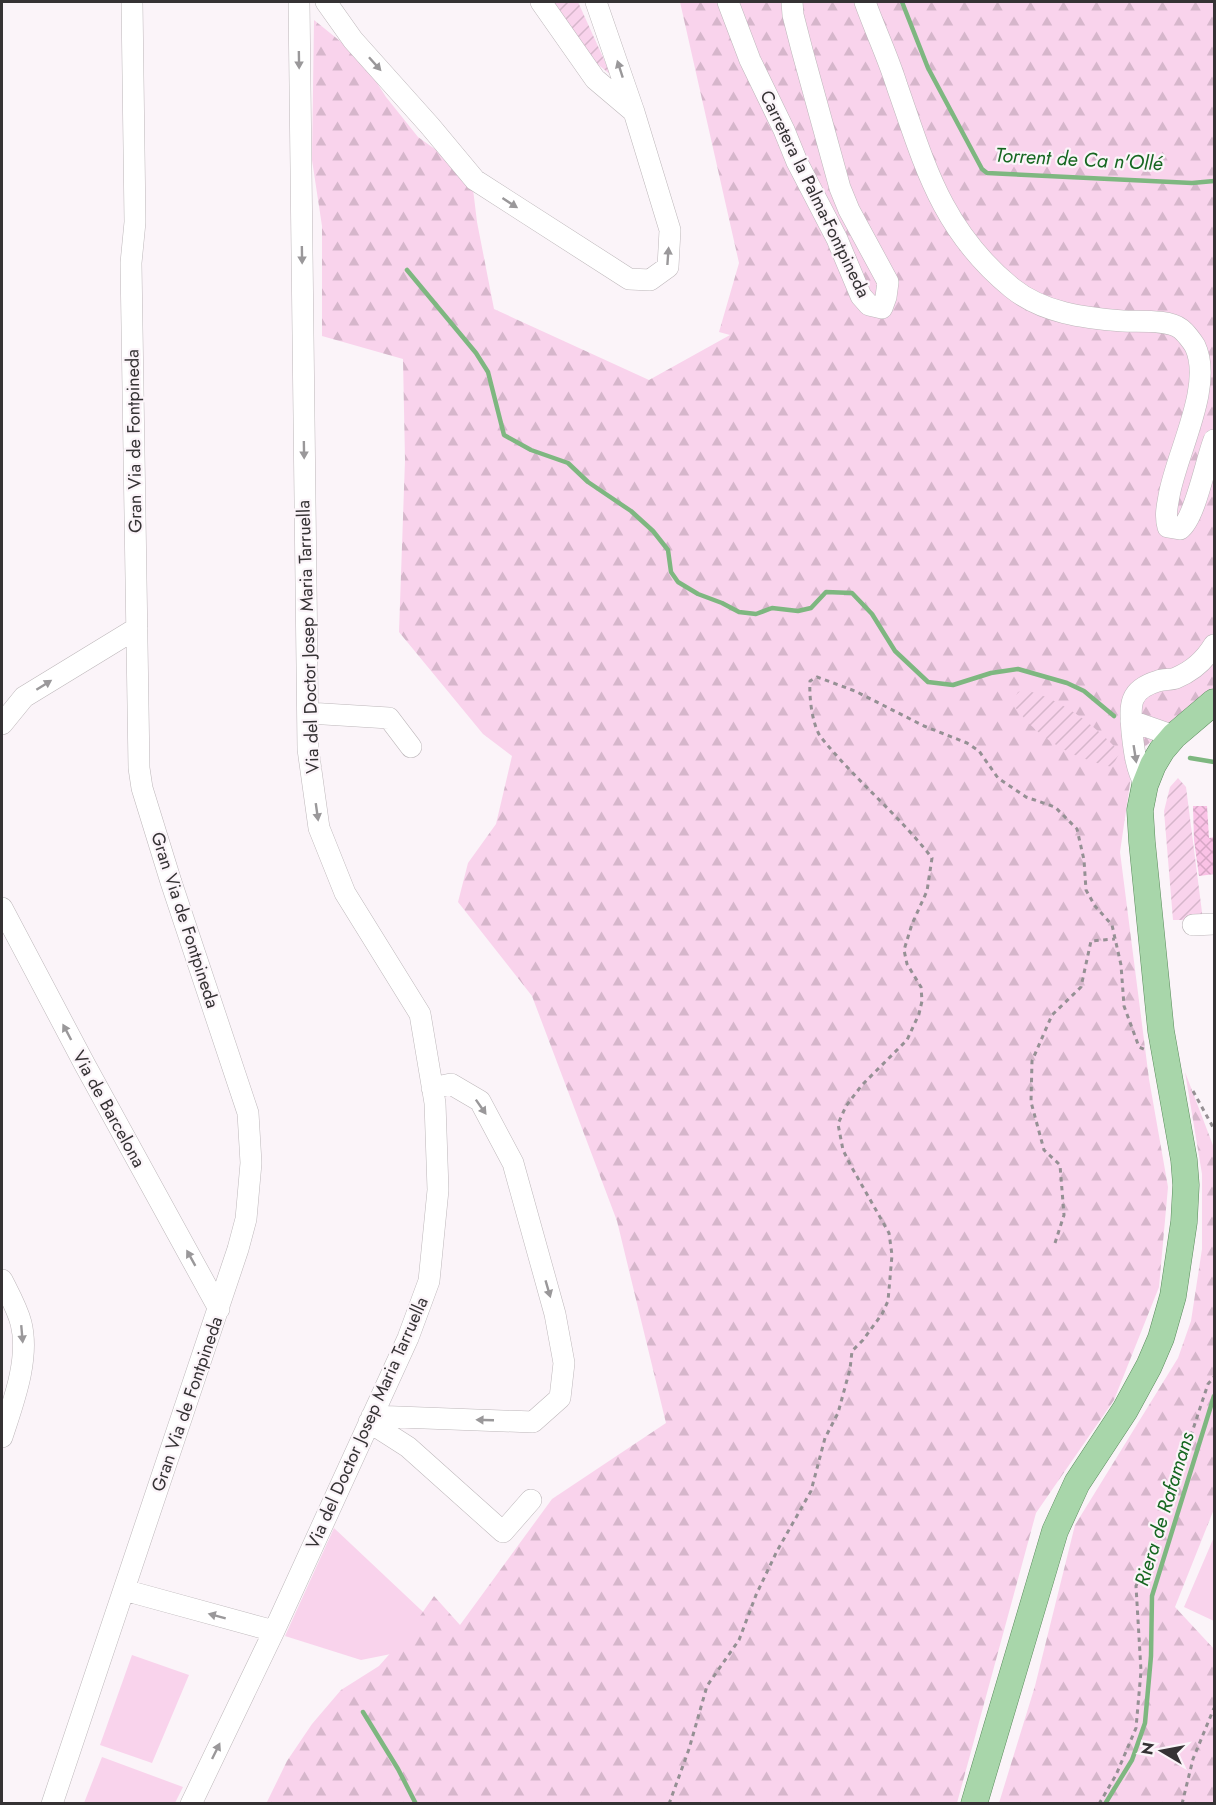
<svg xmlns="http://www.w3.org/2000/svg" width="1216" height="1805" font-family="Jost,sans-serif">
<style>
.green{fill:#f9d3ec}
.forest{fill:url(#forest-firs)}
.garden{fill:url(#garden-furrows)}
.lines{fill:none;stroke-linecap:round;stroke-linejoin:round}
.stream{stroke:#7eb780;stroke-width:4.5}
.building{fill:url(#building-cross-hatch)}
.minor-casing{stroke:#bdb7ba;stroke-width:22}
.major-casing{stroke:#5a8b5c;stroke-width:27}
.path{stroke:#959094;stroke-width:3;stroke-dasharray:4.5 4.5;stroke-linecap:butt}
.minor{stroke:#fff;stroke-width:21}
.major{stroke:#a8d6aa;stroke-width:26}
.oneway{fill:#9a989a}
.labels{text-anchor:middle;stroke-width:4.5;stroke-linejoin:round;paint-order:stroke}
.street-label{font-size:18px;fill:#353234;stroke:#fbf4f9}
.water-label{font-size:20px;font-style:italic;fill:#166721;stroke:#fbf4f9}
</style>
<defs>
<pattern id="forest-firs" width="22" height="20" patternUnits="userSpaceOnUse" patternTransform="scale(1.5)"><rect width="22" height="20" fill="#f9d3ec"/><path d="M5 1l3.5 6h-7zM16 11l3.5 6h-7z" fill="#d6b6cb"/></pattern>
<pattern id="garden-furrows" width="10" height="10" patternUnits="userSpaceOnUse" patternTransform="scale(1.5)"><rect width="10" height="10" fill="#f9d3ec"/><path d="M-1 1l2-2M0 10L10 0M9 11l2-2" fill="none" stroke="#d6b6cb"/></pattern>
<pattern id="building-cross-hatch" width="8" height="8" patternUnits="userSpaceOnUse" patternTransform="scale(1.5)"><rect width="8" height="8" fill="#fac2e6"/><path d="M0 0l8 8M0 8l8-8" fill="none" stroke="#d7a7c6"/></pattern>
</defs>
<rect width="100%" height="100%" fill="#fbf4f9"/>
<path class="green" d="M334,1528L438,1626L411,1650L361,1660L285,1636Z
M1214,1537V1621L1184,1607Z
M132,1655L189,1675L152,1763L100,1745Z
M102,1757L183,1787L175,1803H84Z"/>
<path class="forest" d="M680,2H1214V688L1134,756L1120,852L1149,1079L1168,1187L1159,1287L1114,1400L1036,1513L957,1803L266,1804L287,1761L312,1724L341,1690L379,1666L408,1633L434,1596L460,1625L552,1499L666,1423L617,1221L532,996L458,902L468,863L496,824L512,756L483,734L399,632L405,460L403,359L322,336V226L312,160L314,20L361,58L386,97L418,137L453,162L473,189L477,222L494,309L649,380L730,335L719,332L739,263Z
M1185,1072L1214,1148V1509L1175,1607L1214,1649V1803H999L1035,1686L1075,1525L1178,1358L1191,1321L1202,1249V1174Z"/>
<path class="garden" d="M553,2H578L611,75L595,62Z
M1025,690C1062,699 1094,725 1120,752L1112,767C1069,757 1038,739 1012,703L1018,692Z
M1178,778L1186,787L1203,920H1173L1164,811L1170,787Z"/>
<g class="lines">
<path class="stream" d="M902,2L928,68L982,169L987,173L1192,183L1214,181
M407,270L476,353L488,372L504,435L531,450L568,463L588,482L631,511L653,531L668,550L671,572L678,582L698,594L722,603L739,612L756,614L772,608L798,611L811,608L826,592L852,593L872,614L895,651L928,682L953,685L991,673L1018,669L1067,683L1084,691L1114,716
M1190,758L1214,762
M363,1712L398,1769L416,1804
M1105,1804L1132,1760L1145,1723L1151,1656L1152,1596L1214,1396"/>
</g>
<path class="building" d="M1193,806H1207L1209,838L1215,837V874L1199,876L1194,840Z"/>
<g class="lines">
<defs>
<path id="minor" d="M326,2L353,40L430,126L475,180L629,279L650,280L668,267L670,230L634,112L596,2
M541,2L595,79L634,112
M728,2L750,60L784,130L797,162L837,239L861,296L869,305L882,308L886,297L888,282L849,210L840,188L802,50L793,15L792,2
M865,2C875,30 888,57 897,86C925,166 942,231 1012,288C1043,313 1084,318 1123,321C1139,322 1168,319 1181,329C1185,332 1192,341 1195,346C1214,386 1176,454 1169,496C1167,507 1165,516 1168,527L1180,529C1195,519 1206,460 1214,440
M308,713L389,718L411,747
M1131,721L1174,736
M2,724L24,697L137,628
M1145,785C1136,768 1134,751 1132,732C1130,705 1128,690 1158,681C1164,679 1171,680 1176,678C1193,671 1205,660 1214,645
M2,908L85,1065L219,1309
M1193,925L1214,924
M2,1280C9,1294 17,1308 21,1323C30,1359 13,1403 2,1437
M372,1416L533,1422L560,1398L564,1363L555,1314L513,1163L480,1101L451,1084L432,1088
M369,1422L408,1447L503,1532L531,1500
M124,1590L274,1631
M52,1804L238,1249L246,1219L251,1163L248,1113L171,882L142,788L139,768L131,263L135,222L132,2
M191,1804L274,1631L408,1338L429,1281L438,1190L435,1103L420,1014L345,893L319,828L308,749L299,2"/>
<path id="major" d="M974,1804L1055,1531L1077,1483L1125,1410L1149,1366L1161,1338L1173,1296L1184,1222L1186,1185L1184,1160L1161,1031L1142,842L1140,810L1145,785L1153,765L1162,750L1174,736L1214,702"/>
</defs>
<use href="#minor" class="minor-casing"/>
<use href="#major" class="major-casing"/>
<path class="path" d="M1193,1091L1214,1129
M1055,1243L1064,1215L1060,1165L1044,1150L1031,1102L1032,1061L1052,1015L1081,987L1091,941L1115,939
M669,1804L689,1749L707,1686L739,1640L756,1595L777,1551L811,1491L825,1438L838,1413L850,1369L852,1351L863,1340L882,1314L888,1301L892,1255L889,1233L851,1166L843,1150L838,1124L846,1106L862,1085L907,1040L919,1014L922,1001L921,987L907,964L904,950L912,924L927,891L932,858C898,814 854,779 820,736C812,723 809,697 810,681L817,677L855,691L924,726L967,743L979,751L998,778L1026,797L1055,807L1077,829L1084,860L1086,890L1095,906L1112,925L1121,965L1124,1006L1139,1047L1146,1050
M1099,1804L1116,1775L1136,1728L1141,1671L1136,1586L1152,1553L1208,1384L1214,1377
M1182,1804L1193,1759L1214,1708"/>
<use href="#minor" class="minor"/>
<use href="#major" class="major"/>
</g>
<defs><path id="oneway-solid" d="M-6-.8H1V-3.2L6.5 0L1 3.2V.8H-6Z" transform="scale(1.5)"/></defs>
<g class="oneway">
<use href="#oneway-solid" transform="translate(299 60) rotate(89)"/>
<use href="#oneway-solid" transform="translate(375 64) rotate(48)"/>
<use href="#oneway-solid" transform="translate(620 69) rotate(-108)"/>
<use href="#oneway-solid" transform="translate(510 203) rotate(33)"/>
<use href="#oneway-solid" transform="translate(302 255) rotate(89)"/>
<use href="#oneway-solid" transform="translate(668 256) rotate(-86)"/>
<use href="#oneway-solid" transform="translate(304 450) rotate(89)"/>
<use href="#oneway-solid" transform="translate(44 685) rotate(-32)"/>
<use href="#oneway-solid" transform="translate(1135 754) rotate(81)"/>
<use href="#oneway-solid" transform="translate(317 812) rotate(82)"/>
<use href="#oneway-solid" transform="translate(67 1032) rotate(-118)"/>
<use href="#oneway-solid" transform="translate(481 1107) rotate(55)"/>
<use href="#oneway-solid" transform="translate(191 1258) rotate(-119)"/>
<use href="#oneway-solid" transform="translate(548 1289) rotate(74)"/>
<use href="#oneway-solid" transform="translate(22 1334) rotate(85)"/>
<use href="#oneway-solid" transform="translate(485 1420) rotate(-178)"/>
<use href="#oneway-solid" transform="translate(217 1616) rotate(-165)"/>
<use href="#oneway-solid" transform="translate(216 1751) rotate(-64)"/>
</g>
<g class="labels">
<g class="street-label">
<text transform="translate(815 194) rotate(64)" y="6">Carretera la Palma-Fontpineda</text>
<text transform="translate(134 441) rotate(-91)" y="6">Gran Via de Fontpineda</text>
<text transform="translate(308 637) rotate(-92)" y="6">Via del Doctor Josep Maria Tarruella</text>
<text transform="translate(185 920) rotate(72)" y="6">Gran Via de Fontpineda</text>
<text transform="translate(109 1109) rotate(61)" y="6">Via de Barcelona</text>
<text transform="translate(187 1404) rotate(-71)" y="6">Gran Via de Fontpineda</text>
<text transform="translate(367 1423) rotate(-66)" y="6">Via del Doctor Josep Maria Tarruella</text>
</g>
<g class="water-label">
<text transform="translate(1079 159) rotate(3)" y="7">Torrent de Ca n'Ollé</text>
<text transform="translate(1164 1509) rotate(-73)" y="7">Riera de Rafamans</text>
</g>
</g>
<rect width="1216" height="1805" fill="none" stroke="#353234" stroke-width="6"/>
<g transform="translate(1162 1751) rotate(280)" stroke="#fbf4f9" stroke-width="4.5" paint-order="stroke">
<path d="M0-4.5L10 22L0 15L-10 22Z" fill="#353234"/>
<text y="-9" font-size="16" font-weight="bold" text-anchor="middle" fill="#353234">N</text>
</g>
</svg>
